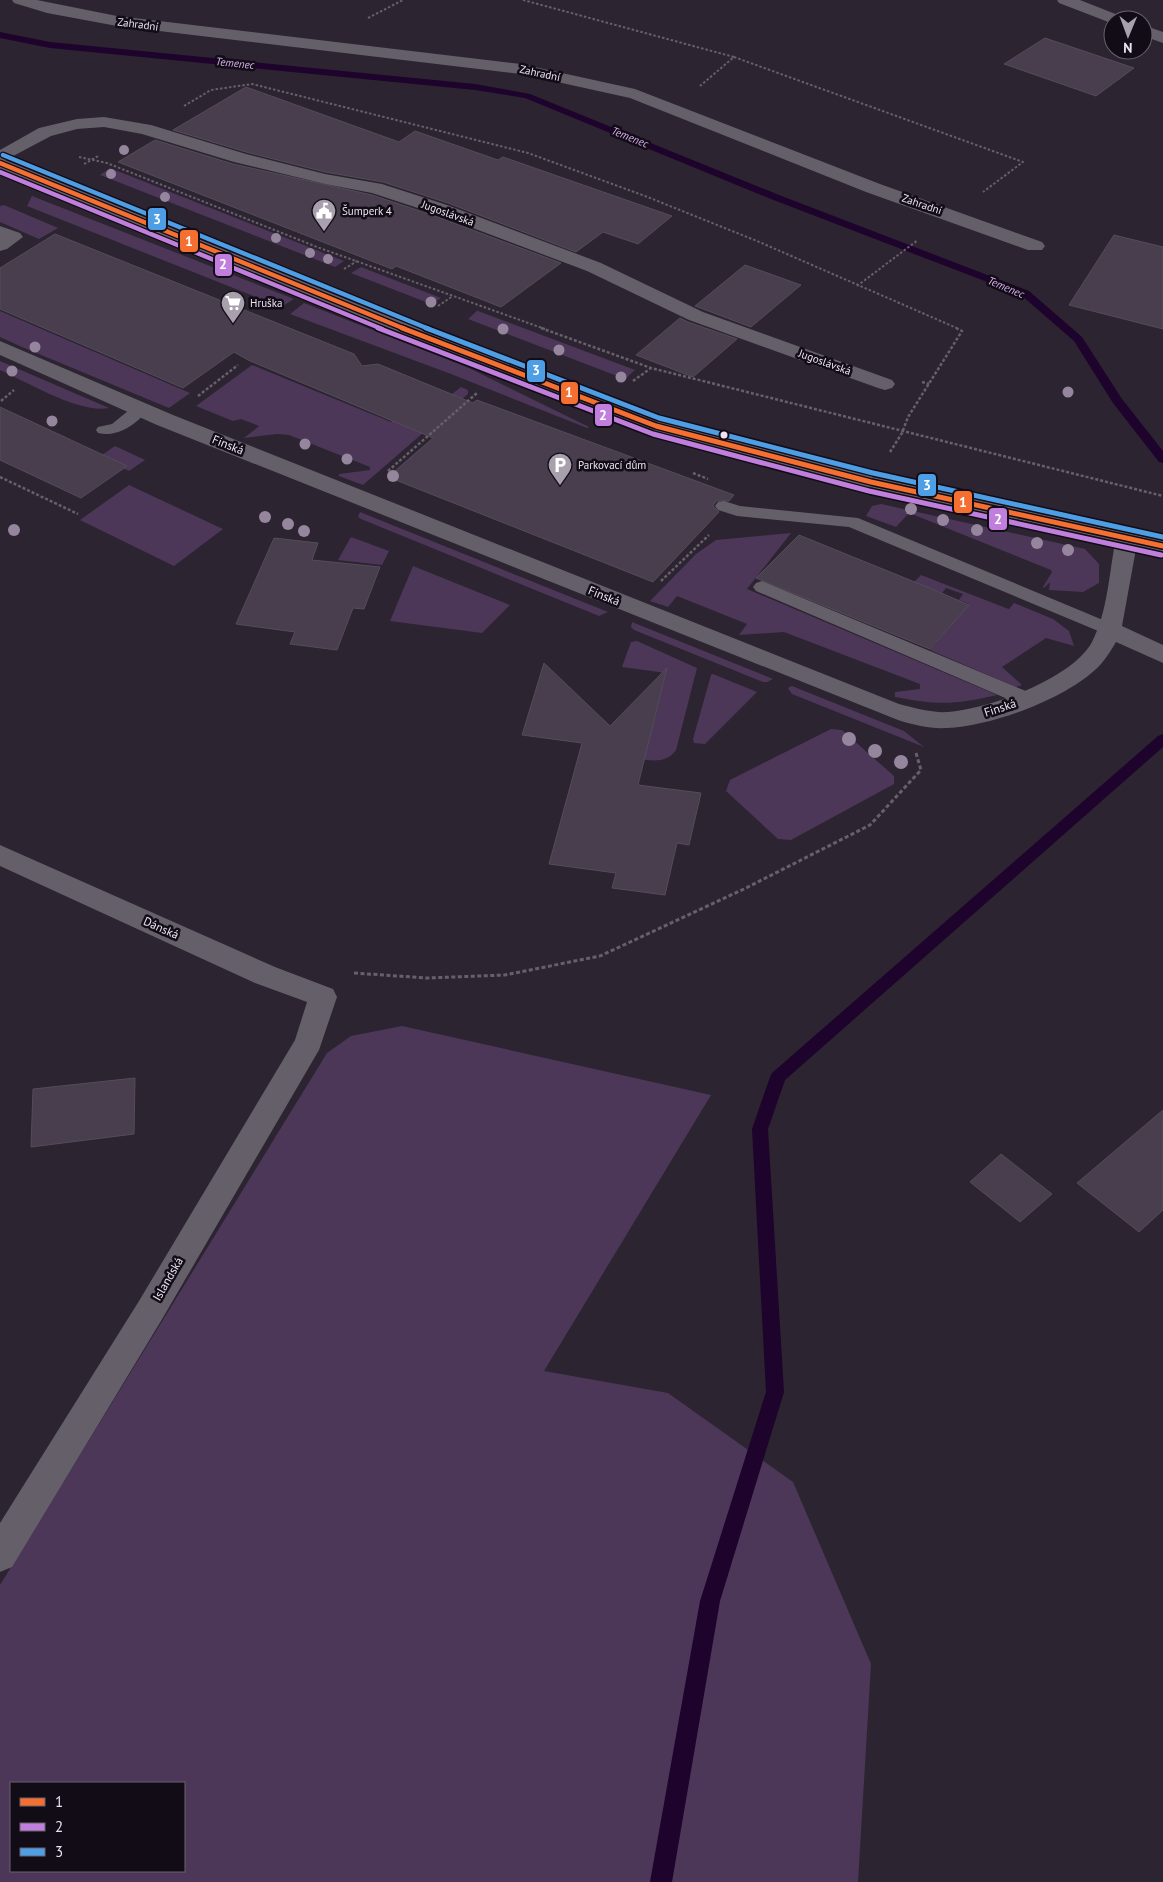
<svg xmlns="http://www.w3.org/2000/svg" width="1163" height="1882" font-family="'PT Sans',sans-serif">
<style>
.green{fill:#4c3758;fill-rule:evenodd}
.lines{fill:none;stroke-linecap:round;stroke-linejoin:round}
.stream{fill:#1e032c;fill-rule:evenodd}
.building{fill:#483e4e;stroke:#544d59}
.path-far2{stroke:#67606b;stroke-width:2;stroke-dasharray:2.5 2;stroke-linecap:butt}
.path-far1{stroke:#67606b;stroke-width:2.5;stroke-dasharray:3 2;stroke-linecap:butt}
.path{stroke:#67606b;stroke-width:3;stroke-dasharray:4 2.5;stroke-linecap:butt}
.lane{fill:#645f68;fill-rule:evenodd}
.street{fill:#645f68;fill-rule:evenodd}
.secondary{fill:#68606c;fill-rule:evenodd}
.bus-1-far1-casing{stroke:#120c16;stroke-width:7}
.bus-1-casing{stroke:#120c16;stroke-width:8}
.bus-2-far1-casing{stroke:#120c16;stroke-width:7}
.bus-2-casing{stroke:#120c16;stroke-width:8}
.bus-3-far1-casing{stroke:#120c16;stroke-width:7}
.bus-3-casing{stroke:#120c16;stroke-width:8}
.bus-1-far1{stroke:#f46f30;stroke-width:4.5}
.bus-1{stroke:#f46f30;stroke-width:5}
.bus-2-far1{stroke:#c07fdc;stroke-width:4.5}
.bus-2{stroke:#c07fdc;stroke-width:5}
.bus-3-far1{stroke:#4d9ee5;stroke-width:4.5}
.bus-3{stroke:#4d9ee5;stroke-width:5}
.tree{fill:#95869e}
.bus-dot{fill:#ece2f2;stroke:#120c16;stroke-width:2}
.labels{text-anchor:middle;stroke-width:5;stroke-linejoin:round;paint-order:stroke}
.far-street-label{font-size:11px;fill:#ece2f2;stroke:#120c16}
.far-water-label{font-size:11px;font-style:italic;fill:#dcb3f4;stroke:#120c16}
.far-poi-label{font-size:11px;fill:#ece2f2;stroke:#120c16;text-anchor:start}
.street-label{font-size:12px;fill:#ece2f2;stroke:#120c16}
.line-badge{stroke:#120c16;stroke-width:2}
.badge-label{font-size:14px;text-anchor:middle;font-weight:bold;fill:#fff}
</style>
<rect width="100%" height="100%" fill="#2c2431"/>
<path class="green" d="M110,168L344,261L335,267L100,175Z
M32,196L294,299L281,307L27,206Z
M4,205L58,228L39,239L0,222V206Z
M361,267L441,298L431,304L351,273Z
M304,303L469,368L589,427L587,428L451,374L290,314Z
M478,310V311L635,370L625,379L468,319Z
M0,311L190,393L169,408L22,347L0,337Z
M0,361L109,408C80,414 27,382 0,370Z
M252,365L391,422L435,388L452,394L461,387L468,390V394L363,485L339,476V474L370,470V467L289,435L277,434L244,438L259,426L241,419L233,421L196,406Z
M115,446L145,460L129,471L99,457Z
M129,485L223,529L174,566L80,520Z
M881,504L1085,549L1099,564V583L1083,592L1049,590L1050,582L1044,588L1043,587L1052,572L1051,570L912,514H908L896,527L866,516L872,506Z
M360,512L608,612L599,616L361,519L358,517Z
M791,533L747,589L997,695C955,705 937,705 895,697V692L920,689V684L784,632L739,635L747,624L677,596L668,607L650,601L696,554L716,540Z
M351,537L389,551L382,565L338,560Z
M413,566L510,605L482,633L390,621Z
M921,575L1011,610L1009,609L1014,603L1053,619L1069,631L1074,646L1046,638L1002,667L1022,685L1016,687L930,650L969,604L959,600L963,594L946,588L942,593L914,582Z
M632,622L773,679L767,682H763L634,630L631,627Z
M637,641L697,668L676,750C666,765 648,760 633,758L655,718L666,673L622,667L631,642Z
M713,674L757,692L705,744L694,743L693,739L711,675Z
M792,686L904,731L924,747L792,694L788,688Z
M831,729L842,730L894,776V784L791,840L778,839L726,791L730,780Z
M402,1026L711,1095L544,1371L668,1393L793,1482L871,1664L858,1882H0V1585L327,1053L351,1036ZM11,1783H184V1871H11Z"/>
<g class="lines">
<path class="stream" d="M0,32L50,42L475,84L530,94L779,195L1029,291L1082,337L1122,399L1163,451V463L1159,462L1113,403L1074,341L1021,295L771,199L525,98L475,90L50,48L0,38Z
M1163,734V747L785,1080L768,1129L784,1392L720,1601L672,1882H650L700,1601L766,1392L752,1129L770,1077L772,1073L1158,736Z"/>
</g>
<path class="building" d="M1045,38L1134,68L1096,96L1004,64Z
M246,87L399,142L415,131L498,160L503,157L672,216L638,244L603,232L576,252L448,203L383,182L325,172L246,152L173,130Z
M155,140L233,164L372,195L432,215L561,263L501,307L396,266L392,269L118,162Z
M55,234L354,354L362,366L378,364L473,403L477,400L734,495L729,501H716L713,506L719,512L653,582L388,477L433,438L248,360L234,352L183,388L0,309V268Z
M1114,235L1163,247V329L1069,305Z
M745,265L801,285L751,327L695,306Z
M680,318L688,322L737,339L693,377L636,355Z
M0,407L127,466L81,498L0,460Z
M799,535L932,589L969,605L930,649L756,578Z
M274,538L318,543L312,560L380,567L364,609L353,608L337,650L290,644L295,632L236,624Z
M544,663L610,726L667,668L638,785L701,793L689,845L677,843L665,895L612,888L616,873L549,864L582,743L522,735Z
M135,1078L134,1134L31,1147L33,1089Z
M1163,1110V1210L1139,1232L1077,1183Z
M1001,1154L1052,1194L1020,1222L970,1182Z"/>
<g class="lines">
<path class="path-far2" d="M523,0L734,57L700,86
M368,18L403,0
M734,57L1023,162L983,192
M184,106L211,90L252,84L528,153L645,196L757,241L959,329
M79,157L107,163L317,247L545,329
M84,164L98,156
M344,269L357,261
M857,286L918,240
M438,306L453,296"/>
<path class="path-far1" d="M541,328L651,368L1163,496
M633,381L651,368
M922,382L929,384
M198,396L238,365
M1,401L14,390
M890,452L902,433L908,417L962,331L956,328
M388,471L477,393
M693,473L708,479
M0,477L78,514
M661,581L709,535"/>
<path class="path" d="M354,973L427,978L505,975L600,956L744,889L870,825L921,770L916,753"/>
<path class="lane" d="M140,404L148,409C138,424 117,438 98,433L96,430L98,427L112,424L134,406Z
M724,501L740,506L858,518L1115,625L1118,629L1115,633L1109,635L1103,633L849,527L737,516L718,510L715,506L718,502Z
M762,581L1033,694L1035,699L1033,704L1026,705L1019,704L756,591L753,587L756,583Z"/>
<path class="street" d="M12,0H37L117,16L521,64L635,89L880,184L1042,242L1045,246L1042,250H1028L866,192L630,98L521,74L117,26L47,13L14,3Z
M1057,0H1080L1123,17L1125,20H1113V24L1111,23L1059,3Z
M1143,25L1163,32V43L1143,36Z
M104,117L151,125L246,154L325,174L382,184L447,205L601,263L703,312L892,380L895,384L892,388L885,390L878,388L689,320L587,271L433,213L372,193L325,184L234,162L142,134L104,127L77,129L51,136L0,163V150L39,128L77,119Z
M0,226L20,233L23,237L7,249L0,251Z
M0,341L173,415L899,704C915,708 932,713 948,712C988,709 1072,679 1092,642C1108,611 1109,572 1116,538L1119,533L1127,531L1135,533L1138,538L1122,626L1163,645V663L1116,642C1110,652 1104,662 1095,670C1062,700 992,726 947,728C930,729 914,725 898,720L157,425L0,355Z
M0,845L275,967L333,989L337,997L319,1050L161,1321L12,1567L0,1572V1523L139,1301L295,1040L307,1002L255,983L0,866Z"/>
<path class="secondary" d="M0,158L367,308L664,421L873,476L1163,539V553L871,489L648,431L353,316L0,170Z"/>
<defs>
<path id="bus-1-far1" d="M0,163L405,329"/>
<path id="bus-1" d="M402,328L656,426L871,482L1163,546"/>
<path id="bus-2-far1" d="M0,172L382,329"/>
<path id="bus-2" d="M378,328L653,434L869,491L1161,555"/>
<path id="bus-3-far1" d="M3,155L429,329"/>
<path id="bus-3" d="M426,328L659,418L873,473L1163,537"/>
</defs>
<use href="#bus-1-far1" class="bus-1-far1-casing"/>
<use href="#bus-1" class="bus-1-casing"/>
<use href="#bus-2-far1" class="bus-2-far1-casing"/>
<use href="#bus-2" class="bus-2-casing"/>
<use href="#bus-3-far1" class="bus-3-far1-casing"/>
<use href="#bus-3" class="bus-3-casing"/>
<use href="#bus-1-far1" class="bus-1-far1"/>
<use href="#bus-1" class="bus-1"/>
<use href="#bus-2-far1" class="bus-2-far1"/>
<use href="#bus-2" class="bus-2"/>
<use href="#bus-3-far1" class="bus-3-far1"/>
<use href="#bus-3" class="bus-3"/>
</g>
<g class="tree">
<circle cx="124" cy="150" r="5"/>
<circle cx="111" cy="174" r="5"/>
<circle cx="165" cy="197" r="5"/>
<circle cx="276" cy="238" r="5"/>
<circle cx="310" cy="253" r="5"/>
<circle cx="328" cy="259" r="5"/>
<circle cx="431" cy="302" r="5.5"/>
<circle cx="503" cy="329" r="5.5"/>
<circle cx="35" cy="347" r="5.5"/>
<circle cx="559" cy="350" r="5.5"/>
<circle cx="12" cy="371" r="5.5"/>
<circle cx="621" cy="377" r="5.5"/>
<circle cx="1068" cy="392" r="5.5"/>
<circle cx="52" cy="421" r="5.5"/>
<circle cx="305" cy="444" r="5.5"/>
<circle cx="347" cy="459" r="5.5"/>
<circle cx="393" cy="476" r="6"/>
<circle cx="911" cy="509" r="6"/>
<circle cx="265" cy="517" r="6"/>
<circle cx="943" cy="520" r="6"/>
<circle cx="288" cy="524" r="6"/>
<circle cx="14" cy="530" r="6"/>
<circle cx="977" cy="530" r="6"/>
<circle cx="304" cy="531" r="6"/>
<circle cx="1037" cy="543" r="6"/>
<circle cx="1068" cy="550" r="6"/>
<circle cx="849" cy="739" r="7"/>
<circle cx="875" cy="751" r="7"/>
<circle cx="901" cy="762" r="7"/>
</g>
<defs>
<symbol id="civic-pin" viewBox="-11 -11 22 30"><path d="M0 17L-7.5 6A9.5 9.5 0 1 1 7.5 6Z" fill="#a9a0ae" stroke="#120c16"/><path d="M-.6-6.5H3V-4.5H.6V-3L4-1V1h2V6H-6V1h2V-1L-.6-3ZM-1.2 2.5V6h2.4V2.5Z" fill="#fff"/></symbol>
<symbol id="supermarket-pin" viewBox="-11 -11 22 30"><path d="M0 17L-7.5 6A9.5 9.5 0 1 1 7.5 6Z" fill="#a9a0ae" stroke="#120c16"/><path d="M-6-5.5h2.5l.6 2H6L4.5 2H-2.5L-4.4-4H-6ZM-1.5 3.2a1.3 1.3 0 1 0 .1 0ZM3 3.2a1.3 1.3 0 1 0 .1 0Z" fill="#fff"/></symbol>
<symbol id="parking-pin" viewBox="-11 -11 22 30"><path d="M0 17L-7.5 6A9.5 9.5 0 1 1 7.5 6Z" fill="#a9a0ae" stroke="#120c16"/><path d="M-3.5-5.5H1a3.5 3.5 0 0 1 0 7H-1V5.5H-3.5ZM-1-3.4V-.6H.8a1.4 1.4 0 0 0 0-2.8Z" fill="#fff"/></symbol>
</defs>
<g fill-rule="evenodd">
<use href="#civic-pin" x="310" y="197" width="28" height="38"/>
<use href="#supermarket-pin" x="219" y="289" width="28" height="38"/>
<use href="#parking-pin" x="546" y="451" width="28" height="38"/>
</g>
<circle class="bus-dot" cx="724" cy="435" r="4.5"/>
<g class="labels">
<g class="far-street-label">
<text transform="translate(138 24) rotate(7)" y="4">Zahradní</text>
<text transform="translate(540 73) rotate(12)" y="4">Zahradní</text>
<text transform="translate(922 204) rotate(19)" y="4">Zahradní</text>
<text transform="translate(448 213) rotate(20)" y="4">Jugoslávská</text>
<text transform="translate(825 362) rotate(20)" y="4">Jugoslávská</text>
</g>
<g class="far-water-label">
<text transform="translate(235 63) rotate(6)" y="4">Temenec</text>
<text transform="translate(630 137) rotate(22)" y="4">Temenec</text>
<text transform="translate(1006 287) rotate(23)" y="4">Temenec</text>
</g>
<g class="far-poi-label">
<text x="342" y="215">Šumperk 4</text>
<text x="250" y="307">Hruška</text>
<text x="578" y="469">Parkovací dům</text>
</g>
<g class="street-label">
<text transform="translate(228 445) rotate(22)" y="4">Finská</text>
<text transform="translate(604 596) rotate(22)" y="4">Finská</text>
<text transform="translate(1000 708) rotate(-18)" y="4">Finská</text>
<text transform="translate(161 928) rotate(24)" y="4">Dánská</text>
<text transform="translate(168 1279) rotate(-60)" y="4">Islandská</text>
</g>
</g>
<g class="line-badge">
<rect x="147" y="207" width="20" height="24" rx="5" fill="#4d9ee5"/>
<rect x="179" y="229" width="20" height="24" rx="5" fill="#f46f30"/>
<rect x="214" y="253" width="19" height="24" rx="5" fill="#c07fdc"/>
<rect x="526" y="359" width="20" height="24" rx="5" fill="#4d9ee5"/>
<rect x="560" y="381" width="19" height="24" rx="5" fill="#f46f30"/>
<rect x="594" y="403" width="19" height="24" rx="5" fill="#c07fdc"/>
<rect x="917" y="473" width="20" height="24" rx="5" fill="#4d9ee5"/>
<rect x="953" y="490" width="20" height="24" rx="5" fill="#f46f30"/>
<rect x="988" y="507" width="20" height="24" rx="5" fill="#c07fdc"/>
</g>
<g class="badge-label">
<text x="157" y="224">3</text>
<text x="189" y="246">1</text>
<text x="223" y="269">2</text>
<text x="536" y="375">3</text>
<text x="569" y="397">1</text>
<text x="603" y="420">2</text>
<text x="927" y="490">3</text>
<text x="963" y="507">1</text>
<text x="998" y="524">2</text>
</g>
<rect x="10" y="1782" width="175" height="90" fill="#120c16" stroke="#69626e"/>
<rect x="20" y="1798" width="25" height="8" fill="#f46f30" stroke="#69626e"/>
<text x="55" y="1807" font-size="15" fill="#ece2f2">1</text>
<rect x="20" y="1823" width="25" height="8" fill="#c07fdc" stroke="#69626e"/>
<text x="55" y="1832" font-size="15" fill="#ece2f2">2</text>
<rect x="20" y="1848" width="25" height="8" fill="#4d9ee5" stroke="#69626e"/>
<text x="55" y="1857" font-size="15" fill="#ece2f2">3</text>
<g transform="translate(1128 35) rotate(181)"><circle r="24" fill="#120c16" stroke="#69626e"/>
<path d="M0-4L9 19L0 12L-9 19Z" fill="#a9a0ae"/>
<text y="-8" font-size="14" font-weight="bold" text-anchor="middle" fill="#ece2f2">N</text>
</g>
</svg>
